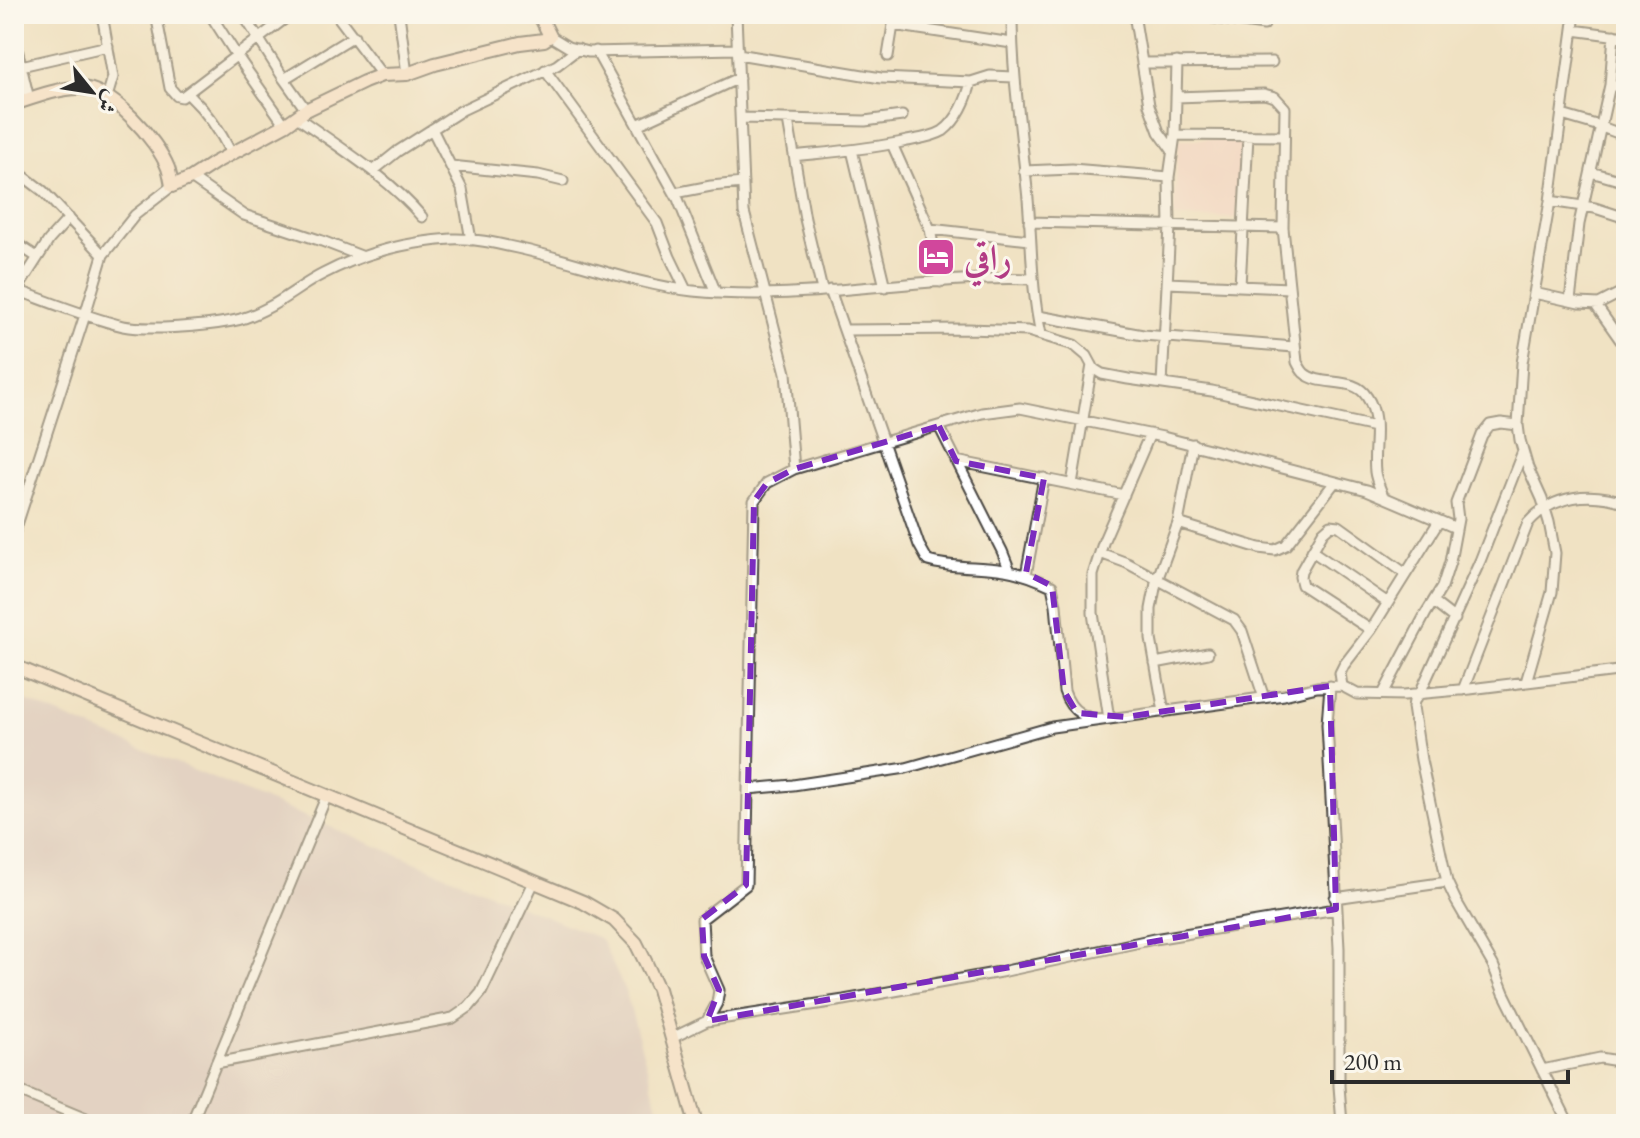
<svg xmlns="http://www.w3.org/2000/svg" width="1640" height="1138" font-family="'EB Garamond',Amiri,serif">
<style>
.built{fill:#f7d1c8}
.industrial{fill:#d2bfc0}
.lines{fill:none;stroke-linecap:round;stroke-linejoin:round}
.street-casing{stroke:#494642;stroke-width:13}
.secondary-casing{stroke:#494642;stroke-width:16}
.street{stroke:#fff;stroke-width:9}
.secondary{stroke:#fde4d1;stroke-width:12}
.marked{fill:none;stroke:#7b2cbf;stroke-width:6;stroke-dasharray:16 10;stroke-linejoin:round}
.labels{text-anchor:middle;stroke-width:6;stroke-linejoin:round;paint-order:stroke}
.hotel-label{font-size:36px;font-weight:bold;fill:#b23c85;stroke:#fbf7ec;text-anchor:start}
</style>
<rect width="100%" height="100%" fill="#fbf7ec"/>
<filter id="ink" filterUnits="userSpaceOnUse"><feTurbulence type="fractalNoise" baseFrequency=".0125" numOctaves="2"/><feDisplacementMap in="SourceGraphic" scale="16" xChannelSelector="R" yChannelSelector="G"/><feConvolveMatrix kernelMatrix="1 2 1 2 8 2 1 2 1" color-interpolation-filters="sRGB"/></filter>
<filter id="wash" filterUnits="userSpaceOnUse"><feTurbulence type="fractalNoise" baseFrequency=".006" numOctaves="4" result="noise"/><feDisplacementMap in="SourceGraphic" scale="32" xChannelSelector="R" yChannelSelector="G"/><feGaussianBlur stdDeviation="1.8" result="paint"/><feColorMatrix in="noise" values="0 0 0 0 0 0 0 0 0 0 0 0 0 0 0 0 0 1.4 0 .05"/><feComposite in="paint" operator="in"/></filter>
<g filter="url(#wash)">
<rect width="100%" height="100%" fill="#f0e2c3"/>
<path class="built" d="M1178,139H1243L1237,218H1174Z"/>
<path class="industrial" d="M14,696L601,939L626,993L663,1124H14Z"/>
</g>
<g filter="url(#ink)">
<g class="lines">
<defs>
<path id="street" d="M102,14L113,77L107,97
M156,14L170,88L177,96L182,97L291,14
M210,14L237,56L285,125
M243,14L284,79L306,110
M336,14L382,75
M399,14L407,74
M736,14L744,212L786,373L794,469
M1012,14C1012,76 1022,137 1028,199C1032,244 1031,289 1041,334
M1134,14L1149,105L1159,132L1172,150
M1186,14L1264,25
M893,25L1012,43
M1573,30L1626,37
M14,36L29,99
M550,36L568,47L588,52L738,49
M596,51L678,199L716,293
M738,54L881,78L971,82L990,76L1014,77
M888,56L893,25L892,14
M1142,63L1272,62
M21,66L108,46
M545,70L657,223L670,257L686,290
M284,79L354,36
M1610,85L1626,87
M188,94C207,112 220,130 231,153
M1176,97L1264,94L1275,97L1285,108L1283,228L1297,362C1299,366 1301,370 1304,373C1321,388 1354,375 1367,397C1382,419 1372,447 1375,472C1376,480 1380,488 1383,496
M1562,115L1596,125L1626,136
M297,117C340,148 387,176 422,217
M741,118L865,121L902,116
M788,120L805,219L822,290
M637,125L739,78
M432,129L462,189L471,240
M1175,135L1284,136
M892,144L930,229L940,282
M852,150L885,287
M794,156C832,152 870,149 907,141C918,139 933,137 943,131C958,120 967,99 971,82
M451,166L538,175L563,181
M14,169L43,191L103,255
M373,171L398,151L462,110L557,65L578,49
M1024,171L1072,169L1169,177
M1591,172L1626,182
M191,178L244,215L322,241L361,256
M675,193L711,186L743,183
M1550,201L1595,208L1626,218
M1029,222L1283,228
M930,229L1030,240
M14,242L37,257
M1167,283L1289,288
M1240,286L1248,136
M14,289C50,302 86,317 123,326C149,331 206,326 232,321C245,319 260,312 271,306C289,296 305,283 323,274C363,253 406,242 451,239C473,238 495,243 517,248C576,261 633,284 693,291C806,303 919,275 1032,279
M17,290L49,240L69,218
M830,290L919,545L928,561C951,568 974,566 998,569C1017,571 1035,578 1052,586L1056,605L1064,691C1071,713 1086,720 1109,719L1284,695L1317,687L1342,686
M1534,293L1579,303L1599,304L1626,290
M1570,301L1579,224L1610,85L1614,35
M1595,304L1626,348
M1038,316L1143,335L1294,347
M844,330L968,329L1028,331L1074,345L1087,356L1094,369L1102,374L1128,379L1212,391L1375,427
M1162,384L1170,226L1169,177L1175,135L1177,62
M939,426L1002,551L1010,571
M1523,451L1480,561L1420,693L1414,701L1413,707L1421,760L1447,882L1456,901L1493,965L1504,993L1569,1124
M956,461L1124,495
M1072,484L1092,365
M1439,521L1371,630L1344,665L1340,673L1342,686L1357,694L1404,695L1470,689L1626,670
M1178,523L1259,548L1275,550L1286,545L1335,482
M14,534L85,315L103,255L135,215L172,186
M1312,551L1388,603
M1100,553L1127,563L1234,620L1242,631L1264,698
M1026,575L1044,478
M1433,602L1455,619
M1371,630L1302,585L1300,577L1301,571L1323,532L1331,525L1339,526L1406,574
M1155,663L1208,653
M1526,682L1552,592L1555,553L1549,522L1542,499L1528,468L1520,440L1518,425L1522,363L1550,201L1575,14
M1330,686L1327,724L1339,948V1086L1342,1124
M1463,690L1528,523C1553,494 1592,491 1626,503
M1383,694L1426,613L1442,587L1450,562L1458,519L1456,503L1482,435L1490,425L1501,423L1518,425
M1164,712L1151,639V609L1156,583L1178,523L1193,444
M748,789L793,785L906,768L1052,727L1109,719L1093,613V575L1104,540L1150,434
M1335,898L1447,882
M707,1021L844,1000L1006,971L1154,939L1336,909
M672,1038L707,1021L717,1003L719,990L704,956L702,919L746,885L754,501L767,483L794,469L982,413L1020,408L1163,437L1367,490L1456,528
M216,1063L453,1018L469,1007L481,993L534,882
M1542,1070L1600,1058L1612,1060L1626,1065
M14,1089L98,1124
M191,1124L327,795"/>
<path id="secondary" d="M14,104C35,97 58,88 80,88C112,88 157,140 168,168C170,174 171,180 172,186L191,178L214,163L285,125L306,110L364,82L382,75L407,74L435,64L520,43L544,40L550,36L539,14
M14,666L583,902L614,920L636,943L645,961L658,989L696,1124"/>
</defs>
<use href="#street" class="street-casing"/>
<use href="#secondary" class="secondary-casing"/>
<use href="#street" class="street"/>
<use href="#secondary" class="secondary"/>
</g>
</g>
<path d="M0 0H1640V1138H0ZM939,426L956,461L1044,478L1026,573L1052,586L1064,691L1077,713L1126,717L1330,686L1336,909L707,1021L719,990L704,956L702,919L746,885L754,501L767,483L794,469Z" fill="#f0e2c3" fill-opacity=".55" fill-rule="evenodd"/>
<path class="marked" d="M939,426L956,461L1044,478L1026,573L1052,586L1064,691L1077,713L1126,717L1330,686L1336,909L707,1021L719,990L704,956L702,919L746,885L754,501L767,483L794,469Z"/>
<defs>
<symbol id="hotel-square" viewBox="-11 -11 22 22"><rect x="-9" y="-9" width="18" height="18" rx="4" fill="#d1479c" stroke="#fbf7ec"/><path d="M-6-4.5h1.5V1H6V5H4.5V3h-9V5H-6ZM-4 0a1.8 1.8 0 1 1 3.6 0ZM.5 0V-2.5h3Q6-2.5 6 0Z" fill="#fff"/></symbol>
</defs>
<g fill-rule="evenodd">
<use href="#hotel-square" x="914" y="235" width="44" height="44"/>
</g>
<g class="labels">
<g class="hotel-label">
<text x="964" y="270">راقي</text>
</g>
</g>
<rect width="1640" height="1138" fill="none" stroke="#fbf7ec" stroke-width="48"/>
<g transform="translate(92 92) rotate(120)" stroke="#fbf7ec" stroke-width="6" paint-order="stroke">
<path d="M0-6L14 30L0 20L-14 30Z" fill="#2b2b2b"/>
<text y="-12" font-size="22" font-weight="bold" text-anchor="middle" fill="#2b2b2b">ش</text>
</g>
<path d="M1332 1070v12h236v-12" fill="none" stroke="#2b2b2b" stroke-width="4"/>
<text x="1344" y="1070" font-size="24" fill="#2b2b2b" stroke="#fbf7ec" stroke-width="6" paint-order="stroke">200 m</text>
</svg>
